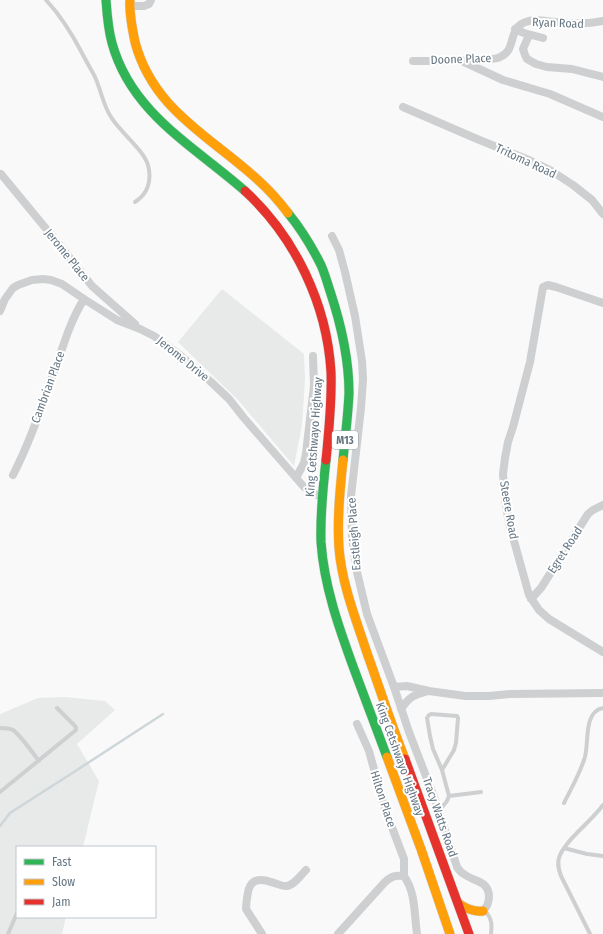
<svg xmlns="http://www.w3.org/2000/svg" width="603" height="934" font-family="'Fira Sans Condensed',sans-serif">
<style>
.built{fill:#e8e9e9}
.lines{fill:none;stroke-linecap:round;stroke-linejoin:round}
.stream{stroke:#ced6d9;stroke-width:2.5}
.fast-casing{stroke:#d5d6d6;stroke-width:10}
.slow-casing{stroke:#d5d6d6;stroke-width:10}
.jam-casing{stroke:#d5d6d6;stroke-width:10}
.lane{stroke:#cecfd0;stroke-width:4}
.street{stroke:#cecfd0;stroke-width:8}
.fast{stroke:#30b455;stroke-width:9}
.slow{stroke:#ff9f0a;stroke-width:9}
.jam{stroke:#e5322d;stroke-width:9}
.labels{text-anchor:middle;stroke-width:4;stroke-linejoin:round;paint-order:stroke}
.shield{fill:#fff;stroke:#939fa8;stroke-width:1}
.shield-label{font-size:11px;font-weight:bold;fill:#657683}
.street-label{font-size:12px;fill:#657683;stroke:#fff}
</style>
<rect width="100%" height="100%" fill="#f9f9f9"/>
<path class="built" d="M222,289L304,354L305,380L302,425L294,466L238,400L178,342Z
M65,697L105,701L115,710L77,744L99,781L83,847H17V917H66L62,934H0V714L38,698Z"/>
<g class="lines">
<path class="stream" d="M0,826L10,813L77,770L163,714"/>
<defs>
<path id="fast" d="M106,0C107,14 108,29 112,43C131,113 194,146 245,191
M288,213C301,229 312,247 321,265C325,274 327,282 330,291C341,324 349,358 349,393C348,416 345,438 343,460
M326,460C323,487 320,515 321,542C324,586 339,628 354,669C365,698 376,728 387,757"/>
<path id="slow" d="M130,0C129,14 132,28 135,42C153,110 210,136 258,180C269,190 279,201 288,213
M343,460C340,490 337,519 339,548C342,585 356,619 367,653C380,689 391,724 405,759
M387,757L421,849L450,934
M458,903C466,909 473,912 483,911"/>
<path id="jam" d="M245,191C295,237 327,304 331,372C332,401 329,431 326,460
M405,759L469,934"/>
</defs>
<use href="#fast" class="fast-casing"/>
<use href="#slow" class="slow-casing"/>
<use href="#jam" class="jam-casing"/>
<path class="lane" d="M46,0C61,16 72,34 82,53C86,61 91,69 95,77C101,90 103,105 111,117C120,132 143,149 148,165C152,180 148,194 135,202
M0,728C5,728 9,728 13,730C20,735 33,753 39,761
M0,792L76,730V728L75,726L57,708
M449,796L481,792
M564,803C571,789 579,775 584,760C590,746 582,712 603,708
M439,811L447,801L449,796L442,770L433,749L430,736L427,718L429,715L431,714L457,716L458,718L456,743L454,750L442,770
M564,848L587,854L603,856
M486,912C492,919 492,925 491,934
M8,934L17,913
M590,934L561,876C559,870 557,865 559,858C560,853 564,848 567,844C578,830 593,819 603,805"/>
<path class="street" d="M129,6H144L149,4L151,0
M515,29L524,33L543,38
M529,35L523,49L525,55L527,59L536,64L547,67L572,69L603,77
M413,61C438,61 464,62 488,59C492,59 497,59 500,57C520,49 503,22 536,20C558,22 580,26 603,21
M464,62L503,80L550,94L603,117
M403,107L477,139L529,160L550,170L573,185L592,200L603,214
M1,174L66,253L92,286L135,324
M332,236L339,250L345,272L355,316L362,361L363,379L361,408L351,496L352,538L357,572L367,614L394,687L409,732L434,797L457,867C459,870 461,873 464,874C474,882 488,880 489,896C489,902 488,906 483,911
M603,303L556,287L548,285L543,287L530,362L513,427L508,442L505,458L503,474L505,499L509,523L526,584L529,595L539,610L549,619L603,652
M0,311L5,299L13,288L18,285L32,280L43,279L51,280L62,284L84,299L117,320L140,329L154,336L181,356L210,381L229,399L244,418L304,487L313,493L322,497
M13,475C32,438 44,399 58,361C65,340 72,318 84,299
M296,478L304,463L306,453L314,386L313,356
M531,599L541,588L588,514L593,510L603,505
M394,687L407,686L429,691L465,696H489L510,694L603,693
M401,709C410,696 414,695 428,691
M357,724L369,751L385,809L404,859V876
M404,876C416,893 414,914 417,934
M262,934L246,909C247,891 248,874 271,882C276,883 282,887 287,886C294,885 301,875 306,870
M338,934L385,882C392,876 395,875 404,876"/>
<use href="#fast" class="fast"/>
<use href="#slow" class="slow"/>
<use href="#jam" class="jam"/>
</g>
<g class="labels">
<rect class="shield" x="332" y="431" width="26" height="18" rx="3"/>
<g class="shield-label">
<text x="345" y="444">M13</text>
</g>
<g class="street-label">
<text transform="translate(558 23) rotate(2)" y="4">Ryan Road</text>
<text transform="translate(461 59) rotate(-2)" y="4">Doone Place</text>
<text transform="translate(526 161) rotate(25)" y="4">Tritoma Road</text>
<text transform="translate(67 255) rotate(51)" y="4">Jerome Place</text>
<text transform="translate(183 359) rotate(39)" y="4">Jerome Drive</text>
<text transform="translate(48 387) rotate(-70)" y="4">Cambrian Place</text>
<text transform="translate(314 437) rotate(-86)" y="4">King Cetshwayo Highway</text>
<text transform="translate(509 510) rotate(80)" y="4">Steere Road</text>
<text transform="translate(354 534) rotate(-94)" y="4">Eastleigh Place</text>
<text transform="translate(565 550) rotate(-57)" y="4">Egret Road</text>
<text transform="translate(400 759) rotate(70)" y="4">King Cetshwayo Highway</text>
<text transform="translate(383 799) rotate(72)" y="4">Hilton Place</text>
<text transform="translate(440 817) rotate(71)" y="4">Tracy Watts Road</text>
</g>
</g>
<rect x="16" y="846" width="140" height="72" fill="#ffffff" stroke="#c1c8cd"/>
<rect x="24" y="859" width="20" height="6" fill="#30b455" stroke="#c1c8cd"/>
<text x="52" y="866" font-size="12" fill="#657683">Fast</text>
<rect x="24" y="879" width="20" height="6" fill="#ff9f0a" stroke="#c1c8cd"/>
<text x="52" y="886" font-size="12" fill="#657683">Slow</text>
<rect x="24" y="899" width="20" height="6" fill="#e5322d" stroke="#c1c8cd"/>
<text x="52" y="906" font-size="12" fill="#657683">Jam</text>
</svg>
